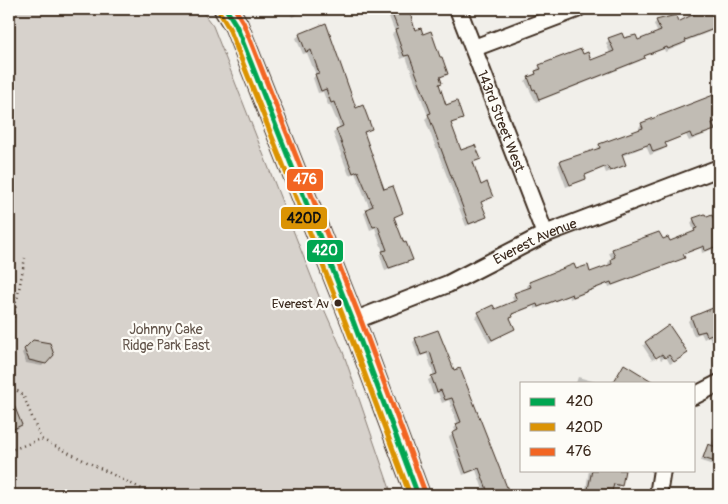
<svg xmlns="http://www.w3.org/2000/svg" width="728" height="504" font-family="Pangolin,sans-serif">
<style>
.green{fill:#d7d2cc;stroke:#897e75}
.shadow{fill:#0003}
.building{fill:#c1bcb4;stroke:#3b2a1e}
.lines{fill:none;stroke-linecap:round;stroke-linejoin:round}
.street-casing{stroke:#3b2a1e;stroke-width:20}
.secondary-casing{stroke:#3b2a1e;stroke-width:26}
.path{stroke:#3b2a1e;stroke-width:2.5;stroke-dasharray:1 4;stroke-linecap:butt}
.street{stroke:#fdfcf7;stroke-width:16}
.secondary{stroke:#fdfcf7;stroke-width:22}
.bus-1-casing{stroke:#fdfcf7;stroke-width:9}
.bus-2-casing{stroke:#fdfcf7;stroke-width:9}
.bus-3-casing{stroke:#fdfcf7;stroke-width:9}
.bus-1{stroke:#00a651;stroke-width:5}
.bus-2{stroke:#db9304;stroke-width:5}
.bus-3{stroke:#f26522;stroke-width:5}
.bus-dot{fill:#3b2a1e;stroke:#fdfcf7;stroke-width:2}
.labels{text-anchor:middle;stroke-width:4.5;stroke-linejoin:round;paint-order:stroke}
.bus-label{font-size:13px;fill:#3b2a1e;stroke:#fdfcf7;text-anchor:end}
.street-label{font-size:14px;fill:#3b2a1e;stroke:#fdfcf7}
.park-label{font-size:14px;fill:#62544a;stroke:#fdfcf7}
.line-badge{stroke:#fdfcf7;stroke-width:2}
.badge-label{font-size:14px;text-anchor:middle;font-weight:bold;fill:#fff}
.pale-badge-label{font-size:14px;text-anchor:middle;font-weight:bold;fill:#111}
</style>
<rect width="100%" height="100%" fill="#f1efea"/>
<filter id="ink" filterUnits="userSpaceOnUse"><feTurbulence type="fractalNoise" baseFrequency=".02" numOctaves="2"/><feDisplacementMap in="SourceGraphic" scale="10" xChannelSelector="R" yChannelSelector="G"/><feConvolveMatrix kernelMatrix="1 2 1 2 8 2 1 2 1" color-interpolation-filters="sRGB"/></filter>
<g filter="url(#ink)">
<path class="green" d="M9,9H200L213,26L324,309L343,352L392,495H9Z"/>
<path class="shadow" d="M288,9H309L292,17Z
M386,9H407L414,31L446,74L439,78L441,83L438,86L446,107L462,118L451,124L460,152L479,159L472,164L480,187L492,197L480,203L486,217L482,220L466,226L425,119L428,116L406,57L401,59L392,34L395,32Z
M697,9H719V28L684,42L682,45L665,52L664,49L643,57L640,61L536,102L525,81L538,71L537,69L540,66L582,56L590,61L610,53L606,43L609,40L623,39L637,42L658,34L654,24L657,21L678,24L699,13Z
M325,25L355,110L371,129L364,133L383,191L402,213L393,218L403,245L411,259L408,262L385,271L380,255L383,252L375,228L370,230L364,213L370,209L355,173L349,175L333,133L340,128L330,105H328L323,92L318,93L313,78L316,75L307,53L303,54L296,38L300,35Z
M719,102V121L711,124L713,129L710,132L689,141L686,135L664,144L665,147L662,150L650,155L646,146L622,156L625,164L622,167L606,173L604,168L584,176L585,178L582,181L566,187L558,165L561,162L597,150V148L600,145L640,130L639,127L642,124Z
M719,213V226L716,227L719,236V247L702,253L701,248L682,255L683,257L680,260L609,287L608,284L570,299L569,296L535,309L534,306L511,315L509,319L514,328L489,343L475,317L492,307L494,311L514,303L512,297L515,294L528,289L527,286L530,283L575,270L589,273L609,266L608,263L612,259L609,253L613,250L662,240L669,242L691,234L694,231L691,223L694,219L706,218Z
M712,309L719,325V342L713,344L709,336L704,339L701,333L694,336L688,321L691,318Z
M416,339L454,372L469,392L509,495H485L476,470L463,475L449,437L456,432L454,428L458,425L449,400L442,403L438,393L433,394L428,380L434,376L427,354L418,357L413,342Z
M33,341L45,363L42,366L26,363L22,353Z
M646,342L683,356L670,364L666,357L661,360L659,356L652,360L643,346Z
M578,377L596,382V383H576Z
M9,395L21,425L16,430L9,433Z
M719,430V467L701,461L706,448L709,445L711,446L716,433Z
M589,470H623L620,485L617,488L612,487L608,493H603V495H585Z"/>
<path class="building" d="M390,9H409L415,30L421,28L423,34L431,31L440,57H442L448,74L440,77L442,83L439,84L446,105L457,101L463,119L451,123L461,150L475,145L481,159L473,162L481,185L487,182L493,197L481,202L487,217L469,224L428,114L431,113L409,55L404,56L395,30L398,29Z
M704,9H719V27L685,40L686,42L668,49L667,47L644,56L645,58L539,100L535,89L533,90L528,77L536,74L535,71L541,69L539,65L581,49L583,54L588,52L591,60L614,51L608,38L622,33L624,38L636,35L638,40L661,31L656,20L676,15L678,22Z
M326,23L356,108L363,105L372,129L364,132L384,189L393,186L403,213L394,217L404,243L406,242L413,260L389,268L382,251L387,250L378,226L373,227L366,209L373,206L358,171L353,173L336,129L343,126L334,102L331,103L326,89L321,91L315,74L319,73L311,50L306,52L299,34Z
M716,94L719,104V120L712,123L715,130L692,138L690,133L665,143L667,147L653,152L650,144L622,154L626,165L610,171L607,166L585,175L586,179L570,185L560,161L600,148L599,144L643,128L641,123Z
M705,214L707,217L712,215L719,232V245L705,251L704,246L683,254L685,258L612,285L611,282L573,297L572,294L538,307L537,304L512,314L513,317L510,318L515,329L492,340L478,312L493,305L495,309L517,300L514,293L531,287L529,282L574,264L576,269L588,265L590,272L612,264L611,259L615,257L612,249L659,232L663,239L668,237L670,241L695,231L694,229L697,228L693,218Z
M713,308L719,322V331L707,336L705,331L697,333L691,317Z
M669,325L688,353L674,362L669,355L665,358L662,354L656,358L645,342Z
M438,330L454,370L460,368L510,495H489L479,468L466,473L452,433L458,430L456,424L461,422L452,398L445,400L441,390L437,392L431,376L437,374L430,352L421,355L415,338Z
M33,340L50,343L54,355L46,364L29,360L24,349Z
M624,364L655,383H613Z
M9,393L22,425L9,431Z
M708,444L719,448V463L703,458Z
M592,470H625L622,486L614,484L612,491L605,490L604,495L587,494Z"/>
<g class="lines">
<defs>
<g id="street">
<path id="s1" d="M458,9L545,234"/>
<path d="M474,48L577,9"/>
<path id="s2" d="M353,321L448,284L545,234L719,168"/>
<path d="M694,396L719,383"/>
<path d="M658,495L662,470"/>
</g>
<path id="secondary" d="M226,9L236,25L353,321L418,495"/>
</defs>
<use href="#street" class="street-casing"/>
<use href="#secondary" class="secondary-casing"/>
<path class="path" d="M9,342L25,258
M9,385L23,395L41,439
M9,451L41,439L154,495"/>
<use href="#street" class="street"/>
<use href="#secondary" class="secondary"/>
<defs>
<path id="bus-1" d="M226,9L236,25L353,321L418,495"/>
<path id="bus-2" d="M220,13L229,28L346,324L410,495"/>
<path id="bus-3" d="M235,9L243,22L360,318L425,492"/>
</defs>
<use href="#bus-1" class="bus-1-casing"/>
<use href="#bus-2" class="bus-2-casing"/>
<use href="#bus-3" class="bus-3-casing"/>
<use href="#bus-1" class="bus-1"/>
<use href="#bus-2" class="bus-2"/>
<use href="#bus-3" class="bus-3"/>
</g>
</g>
<circle class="bus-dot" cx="338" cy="303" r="4.5"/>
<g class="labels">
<g class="bus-label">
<text x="329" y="308">Everest Av</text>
</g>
<g class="street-label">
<text dy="5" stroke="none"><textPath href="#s1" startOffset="120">143rd Street West</textPath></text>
<text dy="5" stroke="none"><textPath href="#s2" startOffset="199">Everest Avenue</textPath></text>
</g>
<g class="park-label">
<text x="166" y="334">Johnny Cake<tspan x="166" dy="16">Ridge Park East</tspan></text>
</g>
</g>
<g class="line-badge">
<rect x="286" y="168" width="38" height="24" rx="5" fill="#f26522"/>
<rect x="280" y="206" width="48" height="24" rx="5" fill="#db9304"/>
<rect x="306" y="239" width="38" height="24" rx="5" fill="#00a651"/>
</g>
<g class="badge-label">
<text x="305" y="184">476</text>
<text x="325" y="255">420</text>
</g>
<g class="pale-badge-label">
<text x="304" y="223">420D</text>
</g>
<rect width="728" height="504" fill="none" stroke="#fdfcf7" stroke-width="30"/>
<rect x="15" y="15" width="698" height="474" fill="none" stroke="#3b2a1e" stroke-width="2" filter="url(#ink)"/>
<rect x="520" y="382" width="175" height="90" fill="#fdfcf7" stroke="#afa8a0"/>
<rect x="530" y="398" width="25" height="8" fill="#00a651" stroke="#afa8a0"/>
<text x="566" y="406" font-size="15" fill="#3b2a1e">420</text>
<rect x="530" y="423" width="25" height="8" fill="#db9304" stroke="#afa8a0"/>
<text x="566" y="432" font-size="15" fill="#3b2a1e">420D</text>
<rect x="530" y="448" width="25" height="8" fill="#f26522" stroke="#afa8a0"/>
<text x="566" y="456" font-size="15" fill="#3b2a1e">476</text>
</svg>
